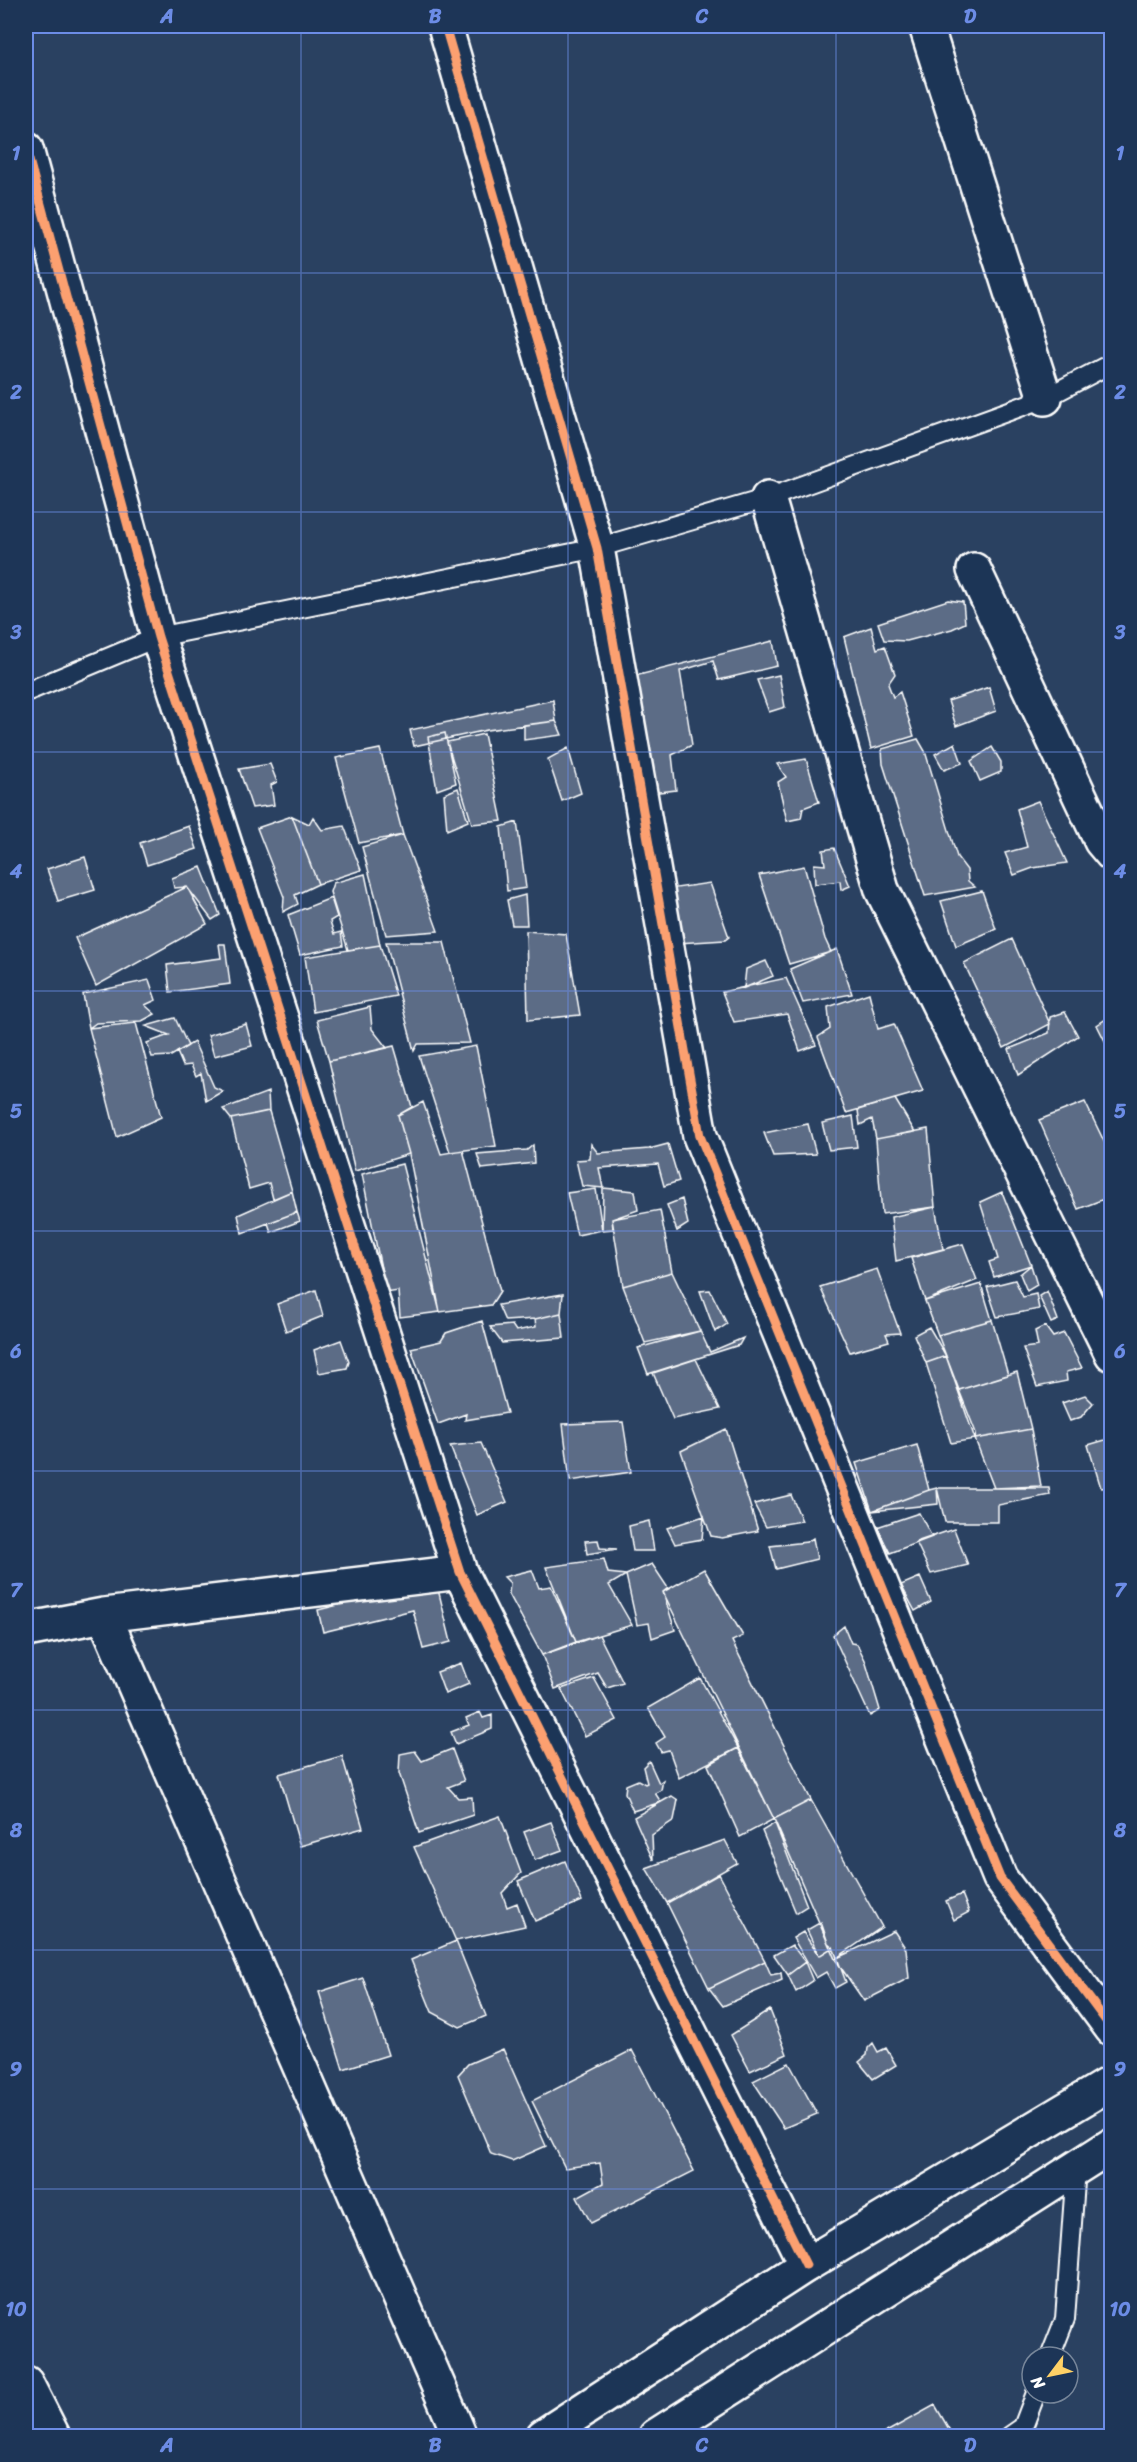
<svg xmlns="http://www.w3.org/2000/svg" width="1137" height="2462" font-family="Sriracha,sans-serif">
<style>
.building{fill:#5b6c86;stroke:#fff;stroke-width:1.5}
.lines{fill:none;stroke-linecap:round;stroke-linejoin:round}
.lane-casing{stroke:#fff;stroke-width:22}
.street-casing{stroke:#fff;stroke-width:38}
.primary-casing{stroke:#fff;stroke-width:38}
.lane{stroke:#1d3557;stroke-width:18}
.street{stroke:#1d3557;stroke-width:33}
.primary{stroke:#1d3557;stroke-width:33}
.cycleway-casing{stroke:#1d3557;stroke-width:13}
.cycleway{stroke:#fca06f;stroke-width:9}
.grid{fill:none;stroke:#6c8ce6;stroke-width:1.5;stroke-opacity:0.55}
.neatline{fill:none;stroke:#6c8ce6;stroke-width:2}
.grid-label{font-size:20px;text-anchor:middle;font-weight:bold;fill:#6c8ce6}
</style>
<rect width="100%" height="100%" fill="#2a4161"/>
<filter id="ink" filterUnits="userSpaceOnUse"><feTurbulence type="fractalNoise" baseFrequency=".0167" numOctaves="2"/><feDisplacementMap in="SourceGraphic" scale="12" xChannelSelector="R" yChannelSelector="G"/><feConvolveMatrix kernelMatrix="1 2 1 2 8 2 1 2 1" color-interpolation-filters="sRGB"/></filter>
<g filter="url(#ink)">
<path class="building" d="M948,600L963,602L965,623L952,629L907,641L884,640L878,623Z
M871,627L877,649L885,646L895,674L888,684L893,697L900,692L914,736L871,749L844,637Z
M773,641L777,666L719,680L713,661L680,671L692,745L672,755L676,790L651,793L627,678Z
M779,675L785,707L769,712L757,680Z
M989,687L996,711L956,726L948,701Z
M553,700L556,721L487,730L414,746L410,730Z
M556,721L562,735L524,740V725Z
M445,733L456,783L437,790L428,737Z
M484,734L502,821L472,824L447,742Z
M918,739L925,751L957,857L967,870L968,881L975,887L925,896L883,764L882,749Z
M955,743L962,763L944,770L935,754Z
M992,747L1001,762V772L980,781L971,761Z
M568,748L581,793L562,801L548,759Z
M380,749L403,835L359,843L336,758Z
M806,759L819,802L803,808L801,818L787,821L778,782L786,777L777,764Z
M270,764L277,782L271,785L274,805L252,808L239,769Z
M458,788L468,821L447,830L444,794Z
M1038,801L1067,863L1033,868L1014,875L1005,853L1027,847L1017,809Z
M292,816L318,884L295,895L298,904L283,912L284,897L257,828Z
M292,816L309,824L313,817L322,830L344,826L361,870L318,884Z
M517,822L526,888L507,891L501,827Z
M189,826L197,849L147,865L140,843Z
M403,835L438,931L386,935L362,847Z
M834,848L850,886L841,890L840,881L815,884L814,864L825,865L823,850Z
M85,857L95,890L58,901L47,869Z
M804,866L825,939L831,952L789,964L759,875Z
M201,867L220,915L212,920L187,887L174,888L172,878Z
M365,874L380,945L348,950L330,892L333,883Z
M710,883L729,937L725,940L678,943L662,890Z
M187,887L207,924L96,986L75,938Z
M982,891L996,929L956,946L941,901Z
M525,895L527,925H512L507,900Z
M331,898L337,917L330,921L334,934L341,932L343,946L300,955L288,915Z
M526,931L566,934L580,1015L528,1020Z
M1012,939L1050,1024L1004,1048L964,963Z
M386,942H444L470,1043L418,1044L414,1051Z
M219,944H225L230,984L170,992L167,965L221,958Z
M380,945L396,996L313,1012L305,957Z
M837,949L852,994L803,1003L790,969Z
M766,961L773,976L744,988L746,969Z
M786,978L816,1045L800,1051L787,1014L734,1022L722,992Z
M149,980L156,1000L145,1005L155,1014L142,1021L96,1023L89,1028L83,994Z
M869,993L878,1029L894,1024L923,1091L846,1113L818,1037L830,1029L828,1007Z
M370,1007L372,1029L387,1048L329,1061L317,1020Z
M1065,1012L1078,1036L1018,1075L1009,1049L1049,1033L1050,1017Z
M1112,1015V1039L1106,1043L1097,1025Z
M175,1018L188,1046L171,1056L152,1057L147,1043L169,1035L146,1026Z
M136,1023L161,1117L117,1137L89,1028Z
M246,1024L252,1046L214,1056L208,1035Z
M194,1042L214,1087L223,1091L206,1101L201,1073L196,1076L191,1065L183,1066L177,1052Z
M394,1046L412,1107L398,1115L409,1154L355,1171L329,1061Z
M476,1046L496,1146L450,1152L419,1056Z
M268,1092L269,1111L231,1119L223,1109Z
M895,1099L915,1132L876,1139L872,1119L860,1125L858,1110Z
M423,1102L441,1154L463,1150L500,1291L491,1305L440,1312L409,1154L398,1115Z
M1085,1102L1112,1158V1192L1104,1199L1078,1209L1039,1120Z
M269,1111L292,1191L273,1199L269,1183L249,1189L231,1119Z
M853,1116L857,1147L829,1150L822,1123Z
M808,1124L816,1154L773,1156L764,1133Z
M928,1129L935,1207L882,1214L876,1139Z
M591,1144L598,1153L649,1149L668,1144L679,1181L664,1186L658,1164L599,1168L603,1188L582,1186L576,1160L590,1159Z
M533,1145L534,1163L482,1169L477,1154L527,1150Z
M402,1164L440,1312L400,1317L398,1291L386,1293L362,1174Z
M603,1188L635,1191L638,1210L612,1219L613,1229L602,1230Z
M596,1189L602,1230L577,1235L567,1193Z
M292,1191L297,1212L242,1233L238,1215Z
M1002,1192L1031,1265L994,1277L989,1262L998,1259L980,1202Z
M1112,1197V1214L1104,1199Z
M682,1199L688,1224L677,1231L667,1205Z
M935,1207L943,1249L896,1261L891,1217Z
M660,1210L672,1272L623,1286L612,1219Z
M297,1212L300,1221L271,1232L268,1223Z
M963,1244L977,1280L925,1301L911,1258Z
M1031,1265L1037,1285L1027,1291L1020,1274Z
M877,1269L900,1333L886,1334L889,1341L850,1352L820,1287Z
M672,1272L700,1331L645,1343L623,1286Z
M1015,1280L1023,1297L1036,1294L1039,1309L997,1317L987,1287Z
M981,1284L992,1320L938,1335L925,1301Z
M316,1290L323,1316L286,1331L277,1304Z
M710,1290L727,1324L715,1332L700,1291Z
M1047,1291L1058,1320L1051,1323L1039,1296Z
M563,1294L561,1313L535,1319L505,1321L498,1305Z
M561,1313L564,1338L502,1343L490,1327L512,1325L516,1331L536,1327L535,1319Z
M992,1320L1008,1375L959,1390L938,1335Z
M482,1321L507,1413L465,1420L466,1414L438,1424L411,1348L441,1341L446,1333Z
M1045,1326L1053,1337L1064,1333L1082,1368L1066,1372L1067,1381L1037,1387L1023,1348L1038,1346L1035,1331Z
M929,1327L946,1356L926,1363L914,1335Z
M700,1331L710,1352L743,1338L739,1345L648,1374L638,1348Z
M341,1340L349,1362L347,1368L319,1373L314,1350Z
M946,1356L975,1439L951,1443L926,1363Z
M696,1359L720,1409L673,1419L653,1373Z
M1017,1372L1031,1429L975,1439L976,1433L959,1390Z
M1085,1395L1093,1403L1081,1417L1070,1421L1062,1403Z
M623,1422L631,1472L570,1481L563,1424Z
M726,1429L758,1531L722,1538L711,1536L681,1451Z
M1031,1429L1041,1486L994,1488L975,1439Z
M1112,1438V1487L1101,1488L1088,1445Z
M481,1443L507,1502L477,1515L450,1446Z
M917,1445L929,1490L872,1511L856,1463Z
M937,1488L938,1504L872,1511L929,1490Z
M937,1488H1049L1050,1495L998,1505V1522H945Z
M791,1495L802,1521L766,1527L754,1504Z
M919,1513L932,1537L890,1553L877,1527Z
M704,1516L702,1539L675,1544L667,1528Z
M649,1521L654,1551H633L629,1526Z
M954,1529L968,1565L931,1574L916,1542Z
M813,1538L817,1559L776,1569L770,1546L807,1542Z
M598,1540L600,1548L617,1549L587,1554L585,1541Z
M604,1559L608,1573L626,1575L609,1585L632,1625L576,1642L546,1567Z
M652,1564L668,1588L663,1592L675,1630L652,1638L649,1623L637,1625L626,1575Z
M704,1569L743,1636L732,1641L811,1800L774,1819L663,1592Z
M532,1570L539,1588L551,1586L576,1642L542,1655L509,1594L510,1583L504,1577Z
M920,1577L931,1602L915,1611L901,1585Z
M436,1581L451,1642L423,1649L413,1610L323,1632L318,1610Z
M844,1626L851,1643L857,1644L865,1660L880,1710L870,1716L833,1635Z
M599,1635L623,1683L607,1688L598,1673L555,1689L542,1655Z
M461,1663L469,1684L445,1694L437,1672Z
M594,1678L617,1720L585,1736L561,1689Z
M700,1678L738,1748L679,1778L669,1750L661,1752L656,1743L665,1737L648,1708Z
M480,1712L483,1718L492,1715V1729L456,1744L451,1732L469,1725L466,1718Z
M738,1748L774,1819L740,1837L708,1765Z
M452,1749L464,1781L448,1787L458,1798L472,1797L473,1815L419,1833L399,1773L400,1754L415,1751L422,1761Z
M342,1756L363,1828L300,1846L279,1774Z
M649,1761L659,1783L663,1780L661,1790L655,1793L661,1802L633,1811L625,1793L626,1785L638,1780L645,1784L647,1783L643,1767Z
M672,1796L678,1800L674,1820L652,1835L653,1860L634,1817Z
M811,1800L882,1927L835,1959L774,1819Z
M500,1816L521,1873L502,1893L507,1907L517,1903L525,1926L456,1941L414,1847Z
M551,1822L562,1850L535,1860L524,1832Z
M775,1823L807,1906L796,1913L762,1831Z
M725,1840L737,1863L667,1903L646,1868Z
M565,1861L582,1901L535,1921L518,1881Z
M719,1874L765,1961L709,1988L667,1903Z
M962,1894L969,1912L954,1920L946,1901Z
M821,1922L828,1943L833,1947L819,1956L807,1930Z
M894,1931L906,1949L909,1978L864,2001L835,1959Z
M803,1932L819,1956L833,1947L846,1982L835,1988L826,1972L816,1978L793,1938Z
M456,1941L486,2016L460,2027L432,2012L411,1960Z
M792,1945L805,1962L788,1975L774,1955Z
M765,1961L771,1975L781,1973L782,1980L723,2006L709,1988Z
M805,1962L813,1981L796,1992L788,1975Z
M363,1978L388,2055L343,2069L319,1992Z
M770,2010L787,2054L750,2071L731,2035Z
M873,2043L878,2052L886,2048L896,2065L873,2079L859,2062L867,2055L868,2048Z
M503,2049L546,2146L512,2161L491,2154L458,2075L468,2064Z
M632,2050L694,2171L591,2223L577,2197L603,2183L600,2163L565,2168L532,2101Z
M789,2063L817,2114L784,2128L753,2081Z
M935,2405L953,2436H879Z"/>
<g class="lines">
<defs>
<path id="lane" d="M26,692L158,637L597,548L768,498L1045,398L1112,363
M1050,2357L1065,2319L1076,2168
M1010,2436L1023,2427L1036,2393"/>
<path id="street" d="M445,26L597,548L700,1136L1000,1878L1112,2029
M926,26L1045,398
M26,149L158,637L460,1572L806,2265
M768,498L882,890L1112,1354
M974,570L1101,841L1112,854
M104,1615L460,2436
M26,1630L104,1615L460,1572
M26,2383L53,2436"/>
<path id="primary" d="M543,2436L806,2265L1112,2082
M656,2436L1112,2145"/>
</defs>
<use href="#lane" class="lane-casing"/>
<use href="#street" class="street-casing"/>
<use href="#primary" class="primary-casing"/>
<use href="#lane" class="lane"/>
<use href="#street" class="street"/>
<use href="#primary" class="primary"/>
<defs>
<path id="cycleway" d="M445,26L597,548L700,1136L1000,1878L1112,2029
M26,149L158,637L460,1572L806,2265"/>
</defs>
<use href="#cycleway" class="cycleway-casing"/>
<use href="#cycleway" class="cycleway"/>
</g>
</g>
<path class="grid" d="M301,26V2436M568,26V2436M836,26V2436M26,273H1112M26,512H1112M26,752H1112M26,991H1112M26,1231H1112M26,1471H1112M26,1710H1112M26,1950H1112M26,2189H1112"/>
<rect width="1137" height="2462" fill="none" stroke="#1d3557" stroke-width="66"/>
<g transform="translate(1050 2375) rotate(238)"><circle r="28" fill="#1d3557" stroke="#77869a" stroke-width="1.5"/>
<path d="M0-4.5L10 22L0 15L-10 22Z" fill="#ffd166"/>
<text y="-9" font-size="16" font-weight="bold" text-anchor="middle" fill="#ffffff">N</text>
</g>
<rect x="33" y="33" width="1071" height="2396" class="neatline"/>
<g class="grid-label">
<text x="167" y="23">A</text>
<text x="435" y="23">B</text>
<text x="702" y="23">C</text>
<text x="970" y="23">D</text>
<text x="16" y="160">1</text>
<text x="1120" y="160">1</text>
<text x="16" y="399">2</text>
<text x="1120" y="399">2</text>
<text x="16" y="639">3</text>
<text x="1120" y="639">3</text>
<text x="16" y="878">4</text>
<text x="1120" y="878">4</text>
<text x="16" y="1118">5</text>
<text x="1120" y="1118">5</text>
<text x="16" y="1358">6</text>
<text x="1120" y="1358">6</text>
<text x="16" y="1597">7</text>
<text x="1120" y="1597">7</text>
<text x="16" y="1837">8</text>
<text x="1120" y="1837">8</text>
<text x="16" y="2076">9</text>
<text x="1120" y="2076">9</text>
<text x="16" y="2316">10</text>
<text x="1120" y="2316">10</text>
<text x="167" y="2452">A</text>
<text x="435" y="2452">B</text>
<text x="702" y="2452">C</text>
<text x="970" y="2452">D</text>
</g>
</svg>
